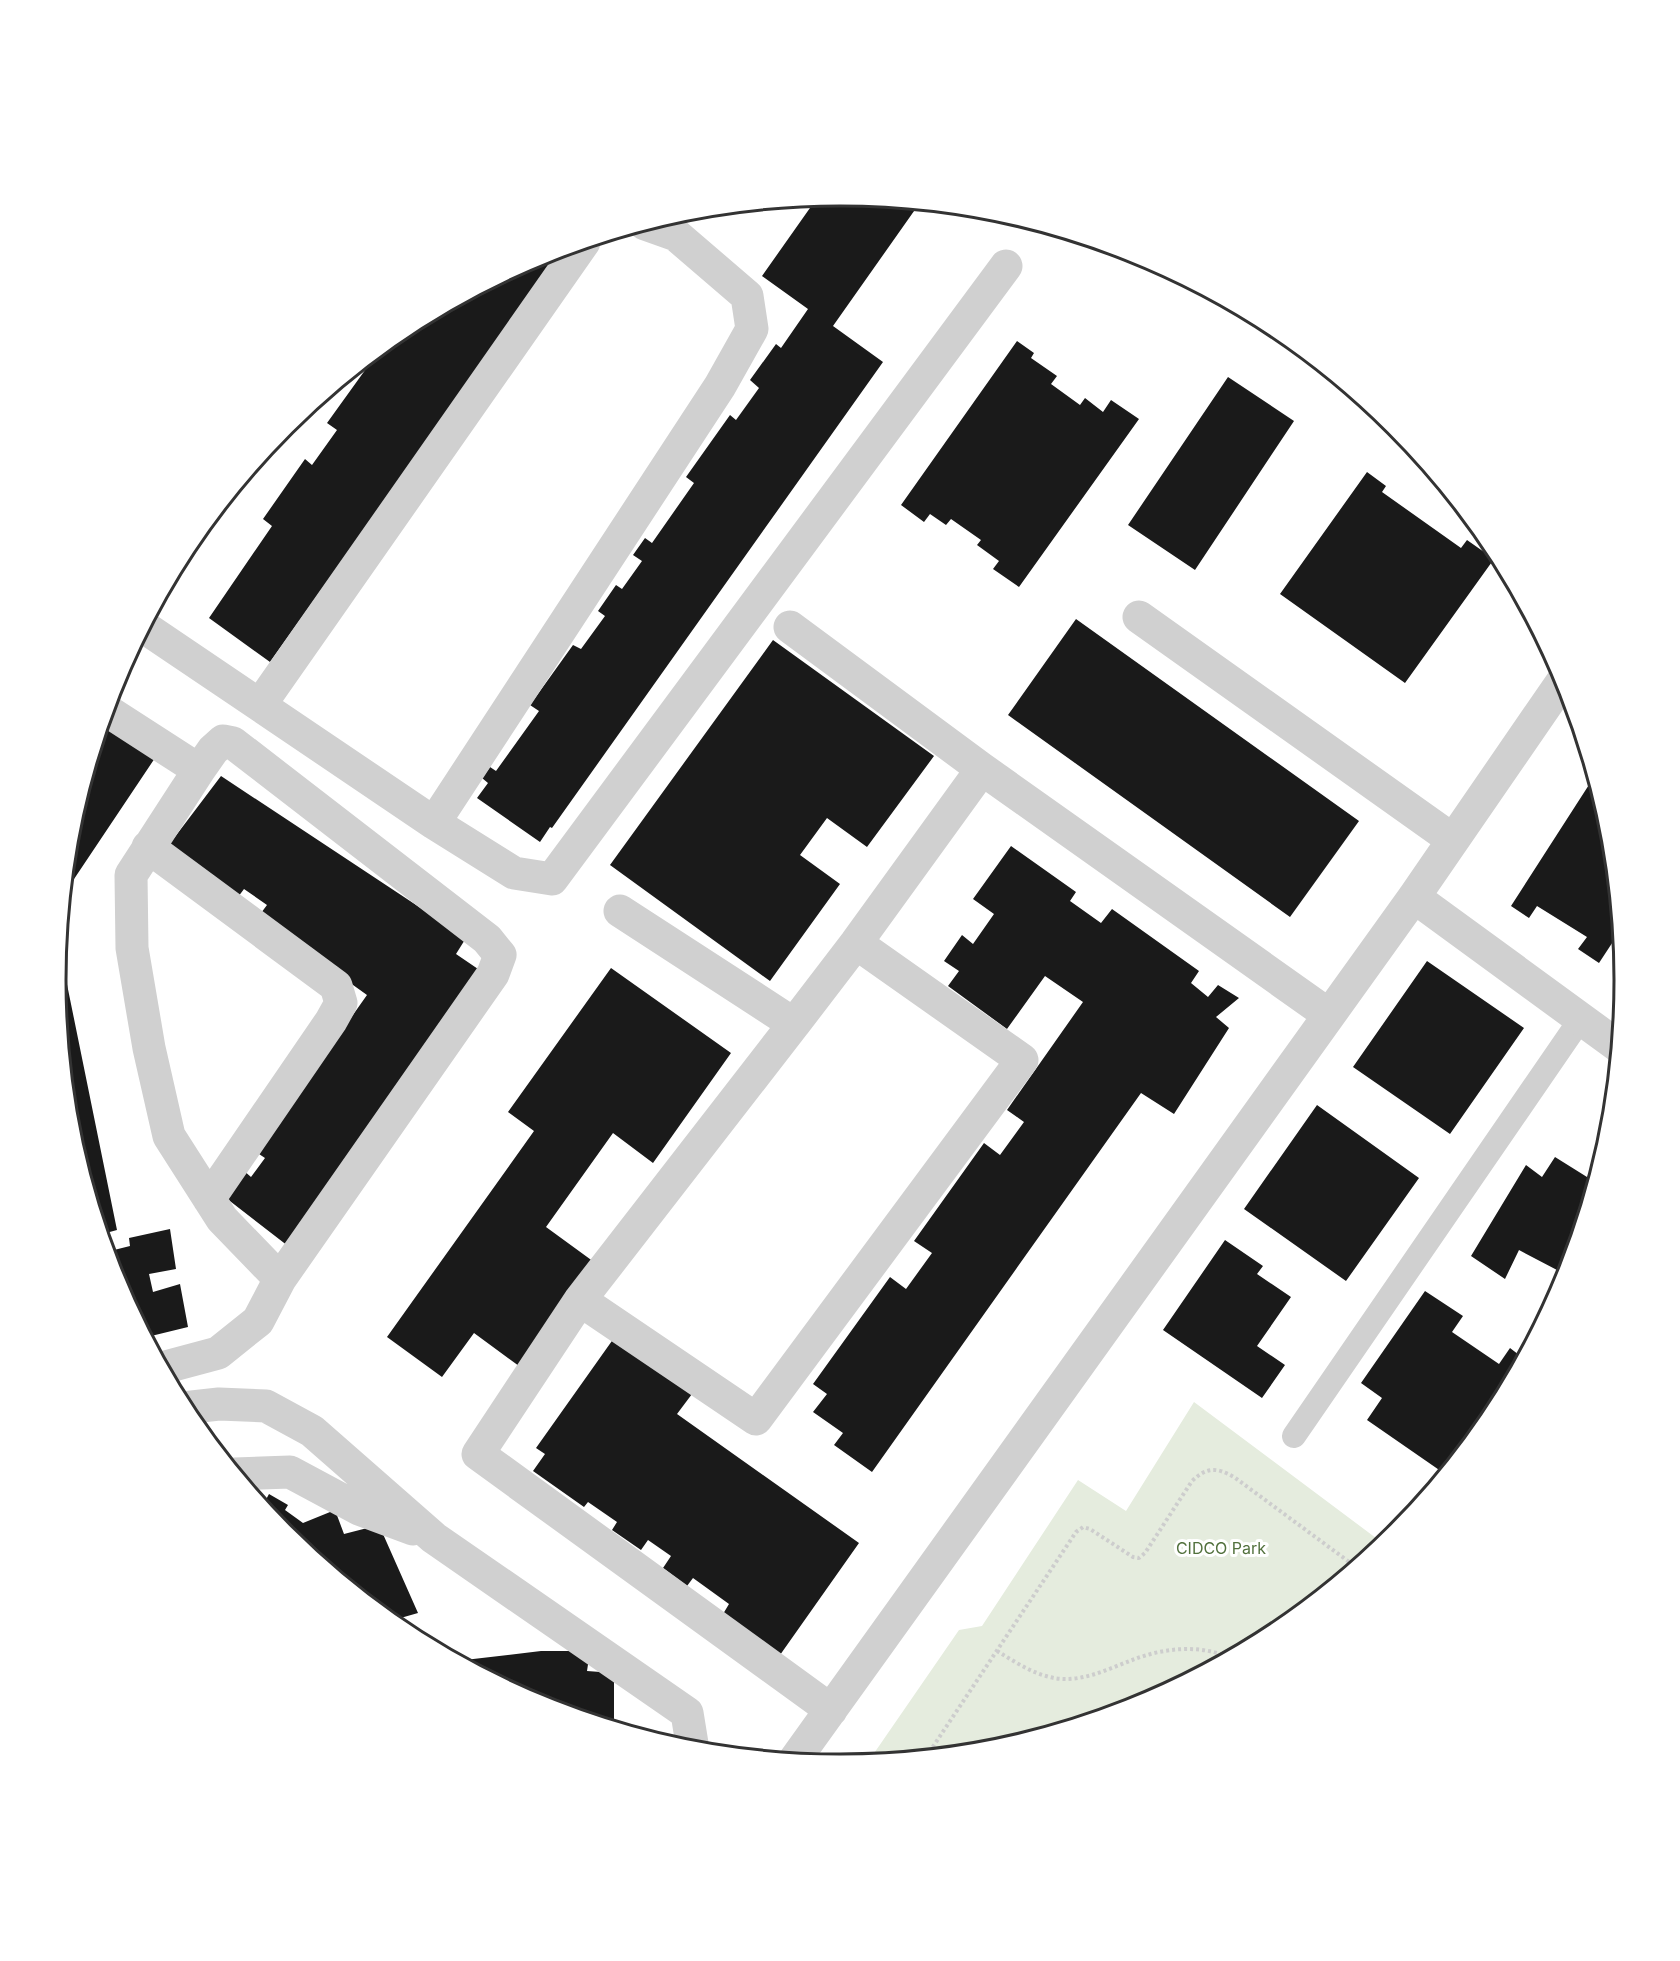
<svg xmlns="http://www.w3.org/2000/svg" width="1680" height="1961" font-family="Inter,sans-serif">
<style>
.green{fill:#e5ecde}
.building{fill:#1a1a1a}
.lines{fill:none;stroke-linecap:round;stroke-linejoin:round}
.path{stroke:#cdcdcd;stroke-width:4;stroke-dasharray:3 3;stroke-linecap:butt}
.service{stroke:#d0d0d0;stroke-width:24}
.minor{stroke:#d0d0d0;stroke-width:33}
.labels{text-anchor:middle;stroke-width:6;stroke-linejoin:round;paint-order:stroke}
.park-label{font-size:16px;fill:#52713d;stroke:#fff}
.rim{fill:none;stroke:#333;stroke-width:3}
</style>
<rect width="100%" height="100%" fill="#fff"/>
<path class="green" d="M1194,1402L1384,1544L1276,1633L1140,1705L993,1750L868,1762L959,1630L982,1626L1078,1480L1126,1511Z"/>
<path class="building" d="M840,196L919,204L833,326L883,362L552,828L550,827L540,842L477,798L488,783L482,778L490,767L496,771L539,711L530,705L573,645L581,649L605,616L598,611L616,585L622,589L642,561L633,555L645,538L652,543L694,483L686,477L730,415L736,420L759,388L750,380L776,344L781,348L808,309L762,276L817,198Z
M564,248L270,662L209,618L272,526L263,519L305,459L312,465L337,430L327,423L381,348L387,351L404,328L540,256Z
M1017,341L1034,353L1031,358L1057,376L1051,384L1080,405L1085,398L1103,412L1111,400L1139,419L1019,587L993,569L999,561L977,545L981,540L951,519L946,525L930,514L924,522L901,505Z
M1228,377L1294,421L1195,570L1128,525Z
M1367,472L1386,486L1382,492L1461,548L1467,540L1494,559L1405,683L1280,594Z
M1076,619L1359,821L1290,917L1008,715Z
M773,640L934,756L867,847L827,818L800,855L840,884L770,981L610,865Z
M103,719L157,755L64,894L71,827Z
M221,776L466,938L456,954L478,969L288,1246L226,1198L243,1170L251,1177L265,1158L256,1152L367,995L258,917L267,905L244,889L235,901L165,850Z
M1594,777L1609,828L1620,931L1599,963L1578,949L1587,937L1537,906L1529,918L1511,906Z
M1011,846L1076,892L1070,901L1101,923L1112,909L1199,971L1191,983L1208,997L1218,985L1239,998L1216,1017L1229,1028L1174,1114L1141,1093L872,1472L834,1445L843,1433L813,1412L827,1394L813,1384L890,1277L906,1289L932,1253L914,1241L984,1143L1000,1155L1024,1122L1007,1110L1083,1002L1045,976L1007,1029L948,986L959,971L944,961L962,935L973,944L994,914L973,899Z
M59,945L117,1230L106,1233L110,1251L130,1246L129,1238L170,1229L176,1269L149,1274L153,1292L180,1284L188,1327L147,1337L143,1317L136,1319L115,1280L71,1133L56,980Z
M1427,961L1524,1028L1450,1134L1353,1067Z
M611,968L731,1053L653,1163L613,1133L546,1227L594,1262L519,1366L474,1333L442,1377L387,1337L534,1131L508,1112Z
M1317,1105L1419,1178L1346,1281L1244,1209Z
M1555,1157L1595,1182L1565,1281L1550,1309L1543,1305L1557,1270L1519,1250L1505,1279L1471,1256L1526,1165L1542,1177Z
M1225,1240L1263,1266L1257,1274L1291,1297L1257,1346L1285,1365L1262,1398L1163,1330Z
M1425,1291L1463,1316L1452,1332L1499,1364L1510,1348L1523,1358L1492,1417L1445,1474L1367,1420L1382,1398L1361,1383Z
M614,1338L692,1394L677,1414L859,1543L780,1655L723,1614L729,1604L693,1578L687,1586L663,1568L671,1556L648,1540L641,1550L612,1530L617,1522L588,1502L584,1507L533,1471L545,1454L536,1448Z
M269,1494L288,1505L285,1510L303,1523L335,1510L344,1534L379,1525L418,1613L397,1619L401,1630L285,1535L262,1507Z
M541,1651H590L587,1671L614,1673V1721L627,1732L539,1705L456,1661Z"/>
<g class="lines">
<path class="path" d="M997,1651C1012,1660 1028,1671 1046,1676C1077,1686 1107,1669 1135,1659C1164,1648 1201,1644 1230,1658
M926,1757L1076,1532L1083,1527L1090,1529L1133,1557L1139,1558L1145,1553L1192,1481C1207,1467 1216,1467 1234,1477L1356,1567"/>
<path class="service" d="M1294,1436L1580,1020"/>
<path class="minor" d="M1139,617L1453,840
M144,627L434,823L514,873L552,879L1006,266
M790,627L982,769
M260,705L584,242
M106,710L199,770L213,750L223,741L233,743L487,939L500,955L493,974L280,1279L258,1321L218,1353L162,1368
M199,770L131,875L132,948L149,1048L169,1136L222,1219L280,1279
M434,823L720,386L752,329L747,296L676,235L645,224
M148,847L336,986L341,1003L331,1021L209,1199
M1414,897L1618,1046
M620,911L794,1024L856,943L982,769L1329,1015
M794,1024L580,1300L478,1454L831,1710
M580,1300L756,1419L1022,1060L856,943
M183,1408L219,1404L266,1406L312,1431L434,1538L687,1713L693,1750
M235,1474L290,1472L359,1509L413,1529
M794,1761L1414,897L1564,679"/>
</g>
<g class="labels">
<g class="park-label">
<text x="1221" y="1554">CIDCO Park</text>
</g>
</g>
<path d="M0 0H1680V1961H0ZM66 980a774 774 0 1 1 1548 0a774 774 0 1 1-1548 0Z" fill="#fff" fill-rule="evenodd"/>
<path class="rim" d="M66 980a774 774 0 1 1 1548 0a774 774 0 1 1-1548 0Z"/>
</svg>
